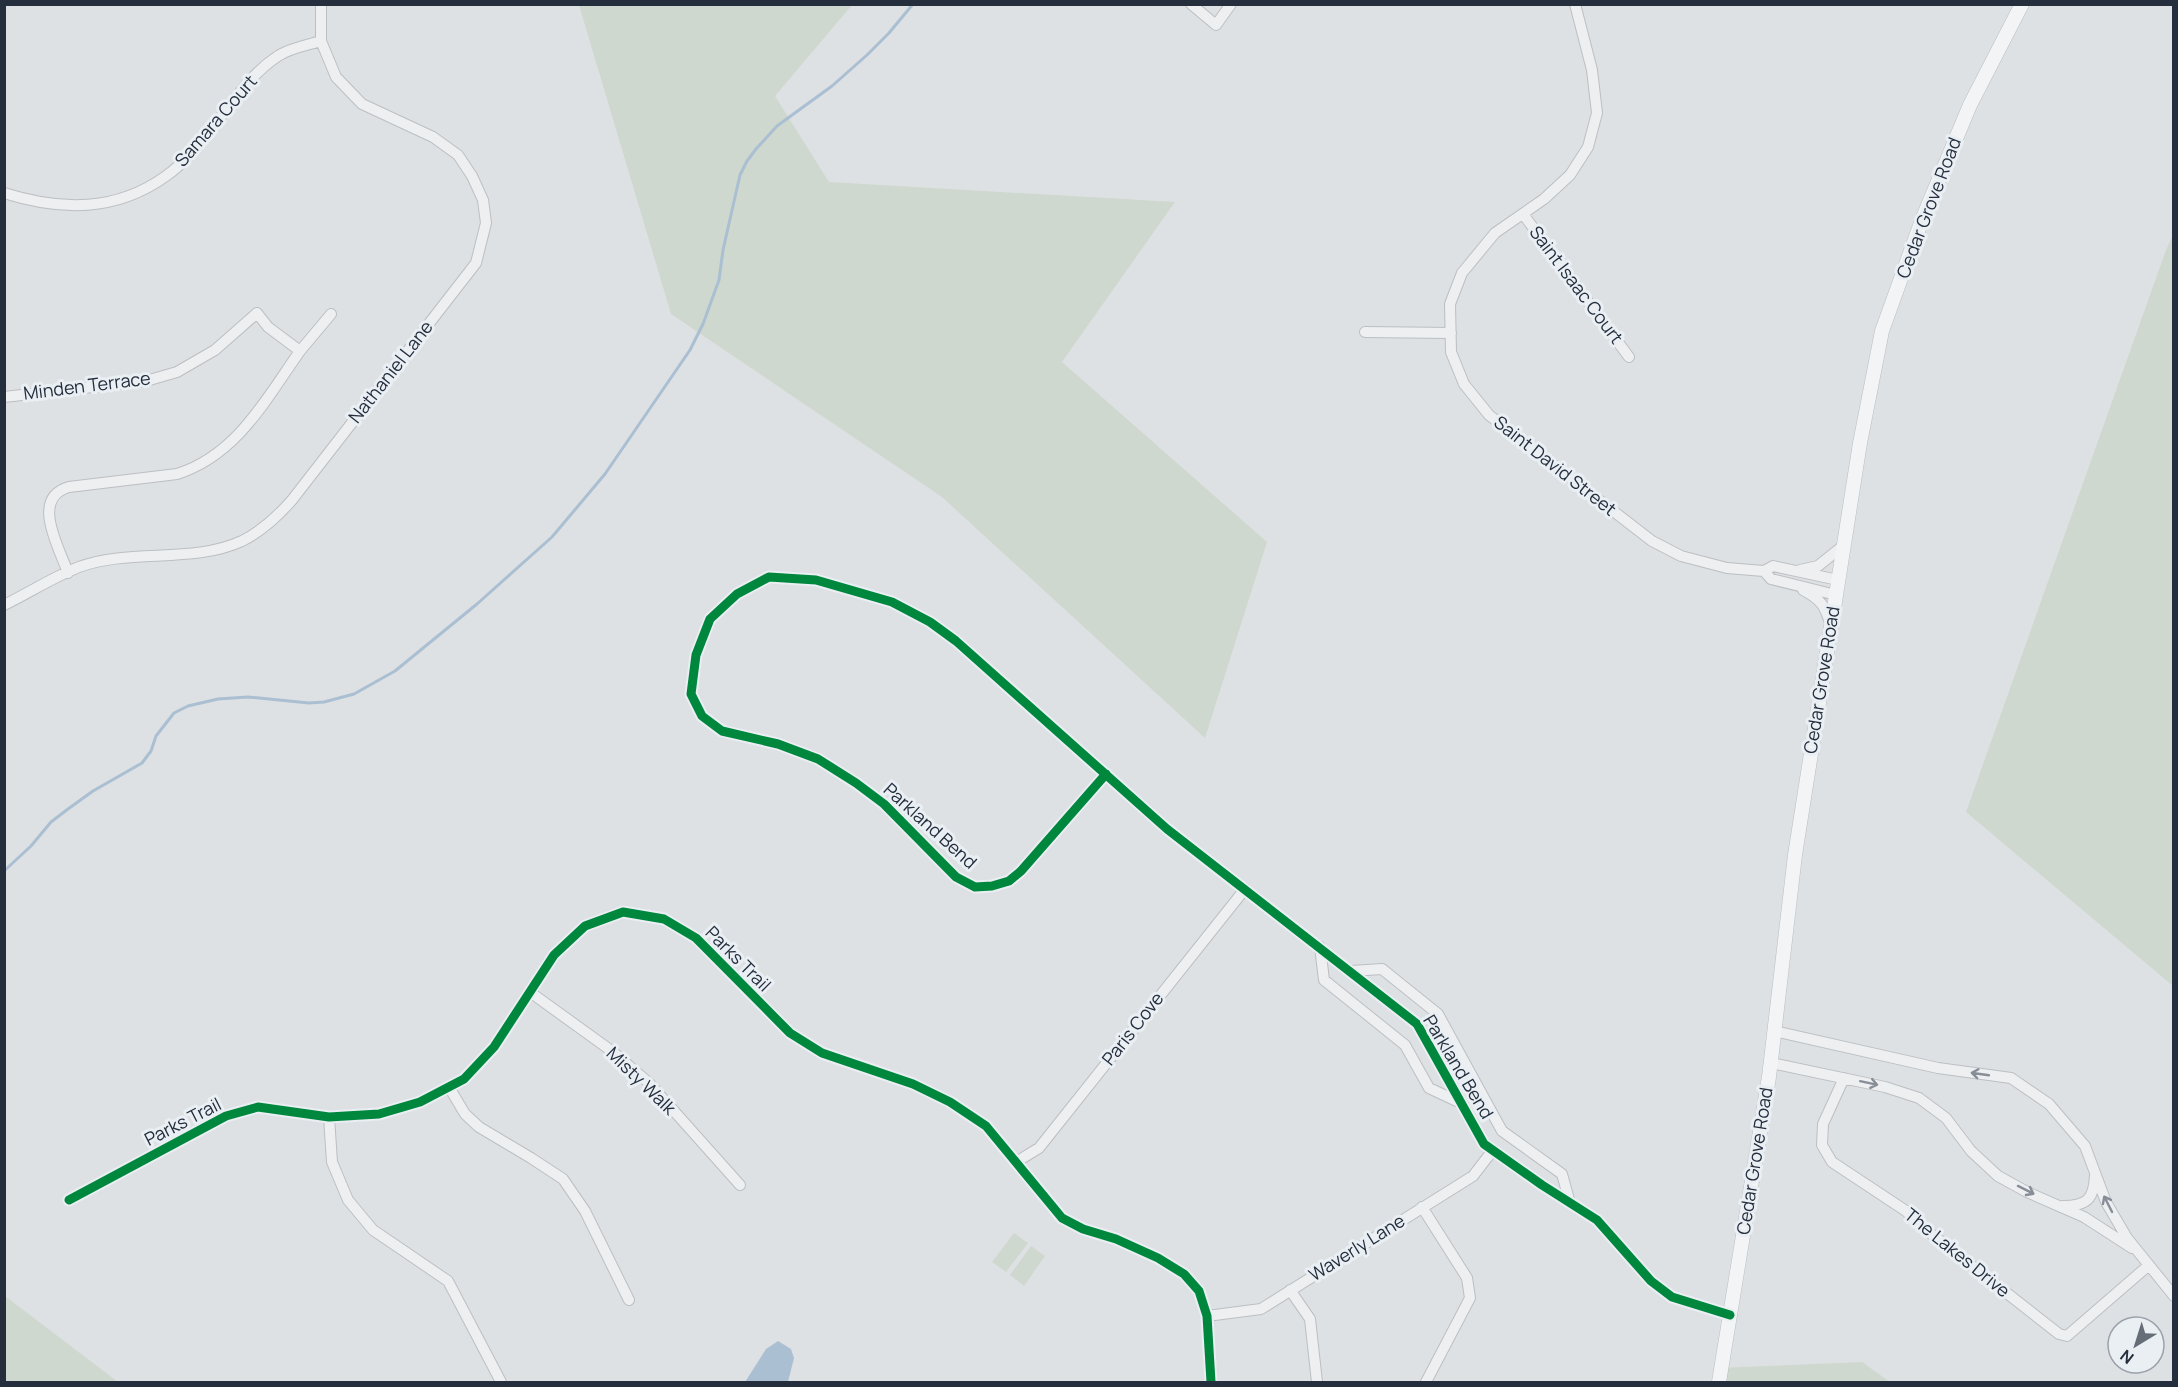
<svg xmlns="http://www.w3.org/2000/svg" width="2178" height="1387" font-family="Manrope,sans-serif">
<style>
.green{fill:#cfd8ce}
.water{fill:#aabfd1}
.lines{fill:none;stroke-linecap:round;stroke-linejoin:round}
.stream{stroke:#aabfd1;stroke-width:3}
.minor-casing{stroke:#bcbfc2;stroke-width:12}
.major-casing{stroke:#babec2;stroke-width:15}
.minor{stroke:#edeff1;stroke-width:10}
.major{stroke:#f2f4f5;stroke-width:14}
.cycleway-casing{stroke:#eaeff4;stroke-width:13}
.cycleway{stroke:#00873e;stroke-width:9}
.oneway{stroke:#888e97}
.labels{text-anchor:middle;stroke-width:6;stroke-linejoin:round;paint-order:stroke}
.street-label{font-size:18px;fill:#242e3d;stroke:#eaeff4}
</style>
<rect width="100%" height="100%" fill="#dee1e4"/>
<path class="green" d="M579,5H852L775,96L829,182L1175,202L1062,362L1267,542L1205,738L942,497L671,314Z
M2173,235V986L1966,812L2166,250Z
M1014,1233L1028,1243L1006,1272L992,1262Z
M1031,1246L1045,1256L1024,1286L1010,1275Z
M5,1295V1296L118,1382H5Z
M1862,1362L1890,1382H1716L1718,1368Z"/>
<path class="water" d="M778,1341L791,1349L794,1358L788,1382H745L766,1349Z"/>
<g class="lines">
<path class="stream" d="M4,871L31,846L51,822L68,809L93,791L142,763L151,751L156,736L174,713L188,706L218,699L248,697L309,703L324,702L354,694L395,671L477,604L552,537L605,474L690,350L703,324L719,280L723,250L740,175L747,161L756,149L777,126L832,86L867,55L889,33L913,4"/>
<defs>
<path id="minor" d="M1191,4L1216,25L1231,4
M1575,4L1592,70L1597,113L1588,147L1570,175L1544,199L1495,233L1462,273L1450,304L1451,352L1464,384L1489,415L1652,541L1681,556L1727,568L1764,571L1773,566L1838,580
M4,193C61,211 116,212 166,176C186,162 201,142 216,123C235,99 252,73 278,56C290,48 308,45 321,41
M1523,214L1629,357
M1365,332L1451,333
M300,351L331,314
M4,397L146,381L177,372L215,350L257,313L268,327L300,351C266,399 237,455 177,474L69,487C30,498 59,547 68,573
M1800,570L1818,566L1843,546
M1764,571L1771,579L1836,595
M1803,590C1822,600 1825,606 1831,626
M4,605C29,593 53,577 79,567C131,548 192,564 242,541C262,531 278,516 292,500L476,263L486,223L483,200L472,176L458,155L433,137L362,104L336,77L321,41V4
M1106,774L1021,871L1009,881L992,886L975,887L956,877L884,804L856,783L818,759L778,744L722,731L702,716L691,694L696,655L710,619L737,594L769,577L816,580L892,602L930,622L956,641L1167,829L1417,1024L1484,1144L1542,1185L1597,1220L1651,1281L1672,1297L1730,1315
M1320,947L1324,980L1405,1045L1429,1088L1463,1104
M1351,971L1382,969L1438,1014L1502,1131L1562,1174L1570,1203
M530,992L613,1052L649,1083L740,1185
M1774,1031L1938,1068L2011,1078L2049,1104L2085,1146L2106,1202L2127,1238L2174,1296
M1771,1063L1885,1087L1919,1098L1946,1118L1971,1151L1998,1176L2027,1192L2084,1217L2132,1248
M1844,1078L1823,1124L1822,1145L1832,1162L1906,1211L1925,1229L2059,1334L2067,1336L2149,1265
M449,1087L465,1114L479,1127L531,1158L563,1179L585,1211L629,1300
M329,1117L332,1162L348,1200L373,1230L448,1281L501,1382
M1016,1162L1039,1148L1245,889
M69,1200L226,1116L258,1107L329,1117L379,1114L420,1102L464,1079L494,1047L554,955L585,926L623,912L664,919L696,938L790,1033L822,1053L913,1084L950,1102L986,1126L1062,1218L1083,1229L1116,1239L1158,1258L1184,1274L1199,1291L1207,1316L1211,1382
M2063,1206C2087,1206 2094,1199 2095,1175
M1422,1207L1467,1278L1470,1298L1426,1382
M1290,1290L1310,1319L1317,1382
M1207,1316L1261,1309L1473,1176L1493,1150"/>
<path id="major" d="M1719,1382L1769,1077L1795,855L1860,443L1882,331L1922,220L1970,105L2022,4"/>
</defs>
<use href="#minor" class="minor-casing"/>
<use href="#major" class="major-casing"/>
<use href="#minor" class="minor"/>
<use href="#major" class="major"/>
<defs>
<path id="cycleway" d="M1106,774L1021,871L1009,881L992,886L975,887L956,877L884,804L856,783L818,759L778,744L722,731L702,716L691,694L696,655L710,619L737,594L769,577L816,580L892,602L930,622L956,641L1167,829L1417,1024L1484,1144L1542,1185L1597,1220L1651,1281L1672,1297L1730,1315
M69,1200L226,1116L258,1107L329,1117L379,1114L420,1102L464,1079L494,1047L554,955L585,926L623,912L664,919L696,938L790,1033L822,1053L913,1084L950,1102L986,1126L1062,1218L1083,1229L1116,1239L1158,1258L1184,1274L1199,1291L1207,1316L1211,1382"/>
</defs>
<use href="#cycleway" class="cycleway-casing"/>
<use href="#cycleway" class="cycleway"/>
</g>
<defs><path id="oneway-shaft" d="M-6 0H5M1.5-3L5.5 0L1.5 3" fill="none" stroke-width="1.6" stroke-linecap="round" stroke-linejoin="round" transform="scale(1.5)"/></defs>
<g class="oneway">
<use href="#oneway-shaft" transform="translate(1980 1074) rotate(-172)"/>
<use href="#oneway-shaft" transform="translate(1869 1083) rotate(12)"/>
<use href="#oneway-shaft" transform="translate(2026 1190) rotate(27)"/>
<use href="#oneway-shaft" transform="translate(2108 1204) rotate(-117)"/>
</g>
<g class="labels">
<g class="street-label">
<text transform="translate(216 121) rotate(-49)" y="6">Samara Court</text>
<text transform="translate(1929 208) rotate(-69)" y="6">Cedar Grove Road</text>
<text transform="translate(1576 285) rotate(53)" y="6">Saint Isaac Court</text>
<text transform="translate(391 372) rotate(-52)" y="6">Nathaniel Lane</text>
<text transform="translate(87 386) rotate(-7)" y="6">Minden Terrace</text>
<text transform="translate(1555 466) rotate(38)" y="6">Saint David Street</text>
<text transform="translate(1822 680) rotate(-81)" y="6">Cedar Grove Road</text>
<text transform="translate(930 826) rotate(42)" y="6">Parkland Bend</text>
<text transform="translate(738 959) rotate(45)" y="6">Parks Trail</text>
<text transform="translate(1133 1029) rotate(-52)" y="6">Paris Cove</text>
<text transform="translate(1458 1067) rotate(59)" y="6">Parkland Bend</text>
<text transform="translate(641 1081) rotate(44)" y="6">Misty Walk</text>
<text transform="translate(183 1122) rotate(-27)" y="6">Parks Trail</text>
<text transform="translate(1755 1161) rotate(-81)" y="6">Cedar Grove Road</text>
<text transform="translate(1357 1248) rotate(-32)" y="6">Waverly Lane</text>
<text transform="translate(1957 1253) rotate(39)" y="6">The Lakes Drive</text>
</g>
</g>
<rect width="2178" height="1387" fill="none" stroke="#242e3d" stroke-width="12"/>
<g transform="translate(2136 1345) rotate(218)"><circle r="28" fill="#eaeff4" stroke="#9ba2ab" stroke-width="1.5"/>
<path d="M0-4.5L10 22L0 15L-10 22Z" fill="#656d77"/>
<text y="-9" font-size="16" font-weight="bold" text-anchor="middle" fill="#242e3d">N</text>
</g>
</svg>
